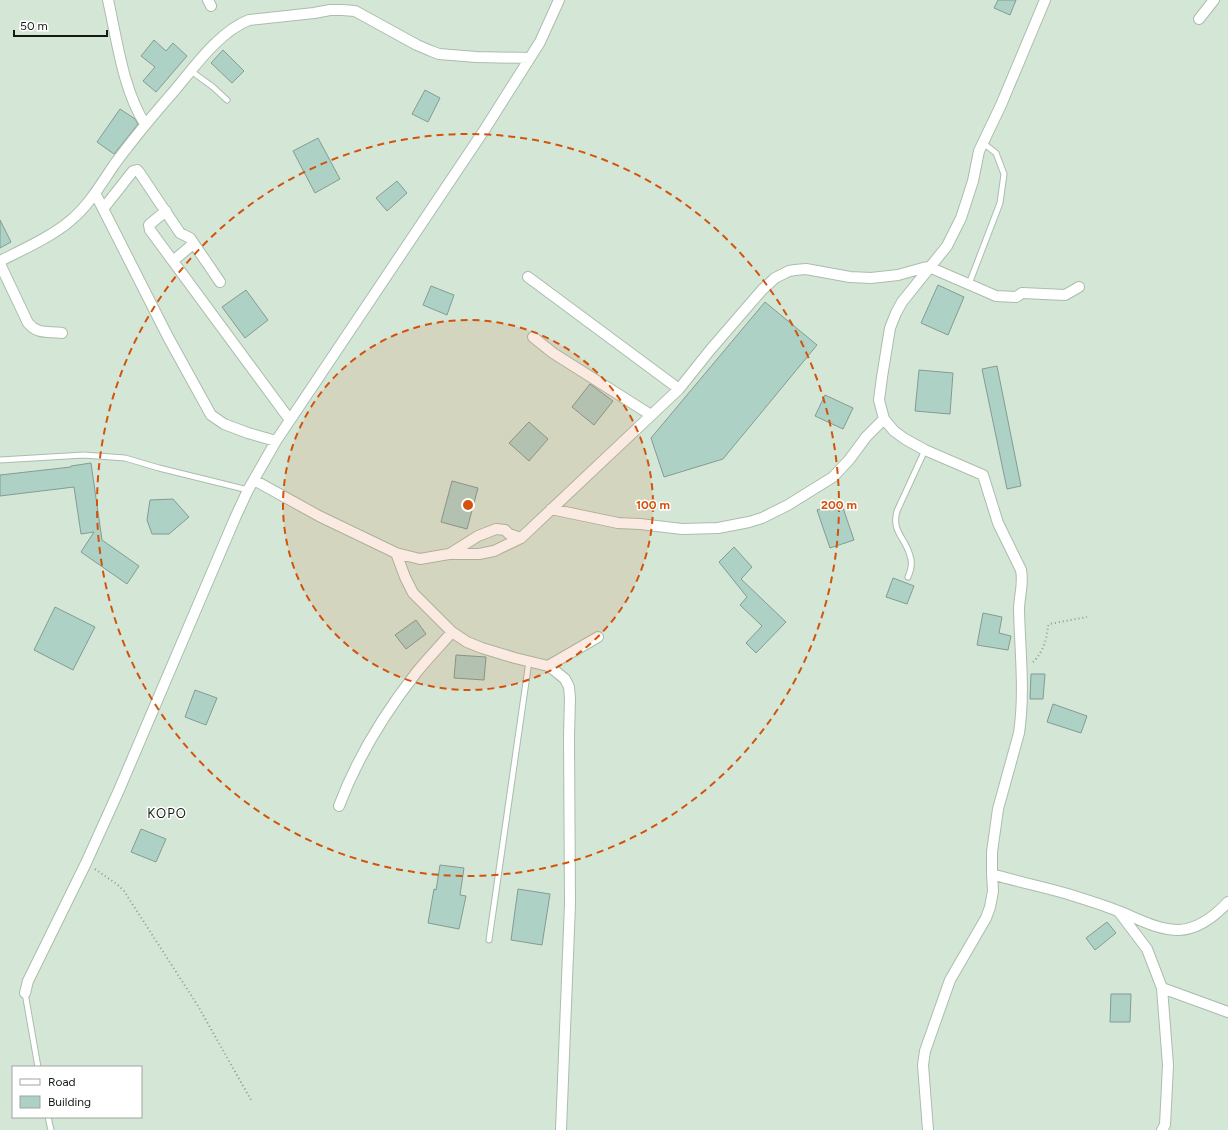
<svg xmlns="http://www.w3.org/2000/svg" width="1228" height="1130" font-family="Figtree,sans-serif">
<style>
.building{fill:#aed1c6;stroke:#839b94}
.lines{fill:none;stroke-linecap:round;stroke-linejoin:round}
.service-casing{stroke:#aabdad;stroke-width:7}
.minor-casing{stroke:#aabdad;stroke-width:12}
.path{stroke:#8c9b8e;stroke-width:2;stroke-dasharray:1 3;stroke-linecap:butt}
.service{stroke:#fff;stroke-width:5}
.minor{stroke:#fff;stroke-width:10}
.ring{fill:none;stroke:#d3530d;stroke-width:2;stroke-dasharray:7 5}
.labels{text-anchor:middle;stroke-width:3;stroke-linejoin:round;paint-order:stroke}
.quarter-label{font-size:13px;letter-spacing:1px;fill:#141b15;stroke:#fff}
.centre{fill:#d3530d;stroke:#fff;stroke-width:2}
.ring-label{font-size:12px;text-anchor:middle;font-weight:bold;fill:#d3530d;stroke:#fff;stroke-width:3;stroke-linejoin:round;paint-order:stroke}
</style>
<rect width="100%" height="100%" fill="#d4e7d6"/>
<path class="building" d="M998,0H1016L1010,15L994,8Z
M154,40L166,51L173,43L187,56L156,92L143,81L155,67L141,56Z
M223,50L244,71L232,83L211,63Z
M425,90L440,98L428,122L412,114Z
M120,109L135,119L138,124L114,154L97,142Z
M318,138L340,179L315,193L293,151Z
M397,181L407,193L387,211L376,198Z
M0,220L11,242L0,248Z
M938,285L964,297L948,335L921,323Z
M431,286L454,295L447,315L423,305Z
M246,290L268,320L245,338L222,307Z
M765,302L817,345L723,459L664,477L651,438Z
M997,366L1021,486L1007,489L982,369Z
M919,370L953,373L950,414L915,411Z
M590,384L613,401L594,425L572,407Z
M825,395L853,408L843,429L815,416Z
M529,422L548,439L529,461L509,443Z
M91,463L102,540L139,566L127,584L81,552L94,532L81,534L74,487L0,496V475L71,467V466Z
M452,481L478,488L467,529L441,522Z
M173,499L189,517L169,534H152L147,520L150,500Z
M841,502L854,540L830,548L817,510Z
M734,547L752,567L741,579L786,622L756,653L746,643L762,626L740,605L747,597L719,562Z
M893,578L914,586L907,604L886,597Z
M55,607L95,627L73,670L34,650Z
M983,613L1002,617L999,633L1011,636L1008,650L977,645Z
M416,620L426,634L406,649L395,635Z
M456,655L486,657L484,680L454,678Z
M1031,674H1045L1043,699H1030Z
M195,690L217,698L206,725L185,717Z
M1053,704L1087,716L1081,733L1047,722Z
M141,829L166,839L156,862L131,852Z
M440,865L464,868L460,895L466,896L459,929L428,923L434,889L436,890Z
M518,889L550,894L542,945L511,940Z
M1107,922L1116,933L1095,950L1086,938Z
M1111,994H1131L1130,1022H1110Z"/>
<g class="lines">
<defs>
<path id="service" d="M191,71L213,87L227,100
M969,284L1000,203L1004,174L996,153L983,143
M0,460L84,455L125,458L159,468L248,490
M908,577C911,570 913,563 910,556C906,538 891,532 897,511L925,450
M489,940L529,661
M25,993L38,1067
M48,1117L51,1130"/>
<path id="minor" d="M108,0C117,40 123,90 145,124
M208,0L211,6
M1199,19L1214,0
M95,193L168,337L211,415L224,424L248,433L276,441
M103,209L133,171L137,170L139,172L180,233L190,238L220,282
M166,211L150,224L149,225L150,230L290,420
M0,261C22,250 53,236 71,220C89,205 101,184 114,165C133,139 154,114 175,90C195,66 220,31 249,20L314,13L330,10H342L355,11L417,45L431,51L439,54L476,57L530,58
M173,261L193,244
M0,264L28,323C38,335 48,331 62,333
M528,277L679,389
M533,337L553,353L651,415
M254,480L319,516L396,553L420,559L449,554H479L494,551L521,538L679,389L711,349L762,290L775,278L789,271L795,270L806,269L850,277L871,278L898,275L923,268L929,267L996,296L1016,297L1022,293L1065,295L1079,287
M551,509L618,523L640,524L682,529L718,528L749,522L762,518L788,505L833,477L849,460L866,437L884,419
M396,553L405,577L413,593L452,632L467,642L482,648L515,658L548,666L554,670L565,679L569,687L570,698L569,736L570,904L561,1130
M451,553L478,536L496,529L505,530L509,534L521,538
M548,666L598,637
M339,806C357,758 384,714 416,673C427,659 440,646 452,632
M992,874C1018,882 1045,887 1071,895C1087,900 1103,905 1118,911C1137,918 1157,930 1179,930C1198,929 1215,916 1228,902
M1119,912L1147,949L1162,988L1168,1065L1165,1125L1162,1130
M1162,988L1228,1012
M25,993L28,981L86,863L119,790L235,518L248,490L276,441L485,129L540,42L559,0
M928,1130L923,1065L925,1051L950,980L986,918L990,907L993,891L992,874V852L998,809L1019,733C1025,693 1020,651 1019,610C1019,596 1024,584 1021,570L998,523L983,475L925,450L905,439L894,431L884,419L879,400L882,377L890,328L896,313L902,302L947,246L961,218L973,181L979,151L1001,105L1045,0"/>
</defs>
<use href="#service" class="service-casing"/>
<use href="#minor" class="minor-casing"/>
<path class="path" d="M1033,662C1040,656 1046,643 1047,633C1048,629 1047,628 1049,624L1087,617
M95,869L118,885L124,891L198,1006L251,1100"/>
<use href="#service" class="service"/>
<use href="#minor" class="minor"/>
</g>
<circle cx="468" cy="505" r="185" fill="#d3530d" fill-opacity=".12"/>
<g class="ring">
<circle cx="468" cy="505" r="185"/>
<circle cx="468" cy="505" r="371"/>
</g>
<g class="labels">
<g class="quarter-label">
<text x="167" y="818">KOPO</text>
</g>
</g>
<circle cx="468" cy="505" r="6" class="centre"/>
<g class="ring-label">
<text x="653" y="509">100 m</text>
<text x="839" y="509">200 m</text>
</g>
<rect x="12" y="1066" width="130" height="52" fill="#ffffff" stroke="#a1a4a1"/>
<rect x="20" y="1079" width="20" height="6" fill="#ffffff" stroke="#a1a4a1"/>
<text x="48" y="1086" font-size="12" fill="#141b15">Road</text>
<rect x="20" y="1096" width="20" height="12" fill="#aed1c6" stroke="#a1a4a1"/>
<text x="48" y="1106" font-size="12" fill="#141b15">Building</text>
<path d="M14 30v6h93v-6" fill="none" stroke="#141b15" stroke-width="2"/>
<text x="20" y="30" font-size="12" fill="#141b15" stroke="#ffffff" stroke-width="3" paint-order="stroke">50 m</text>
</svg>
